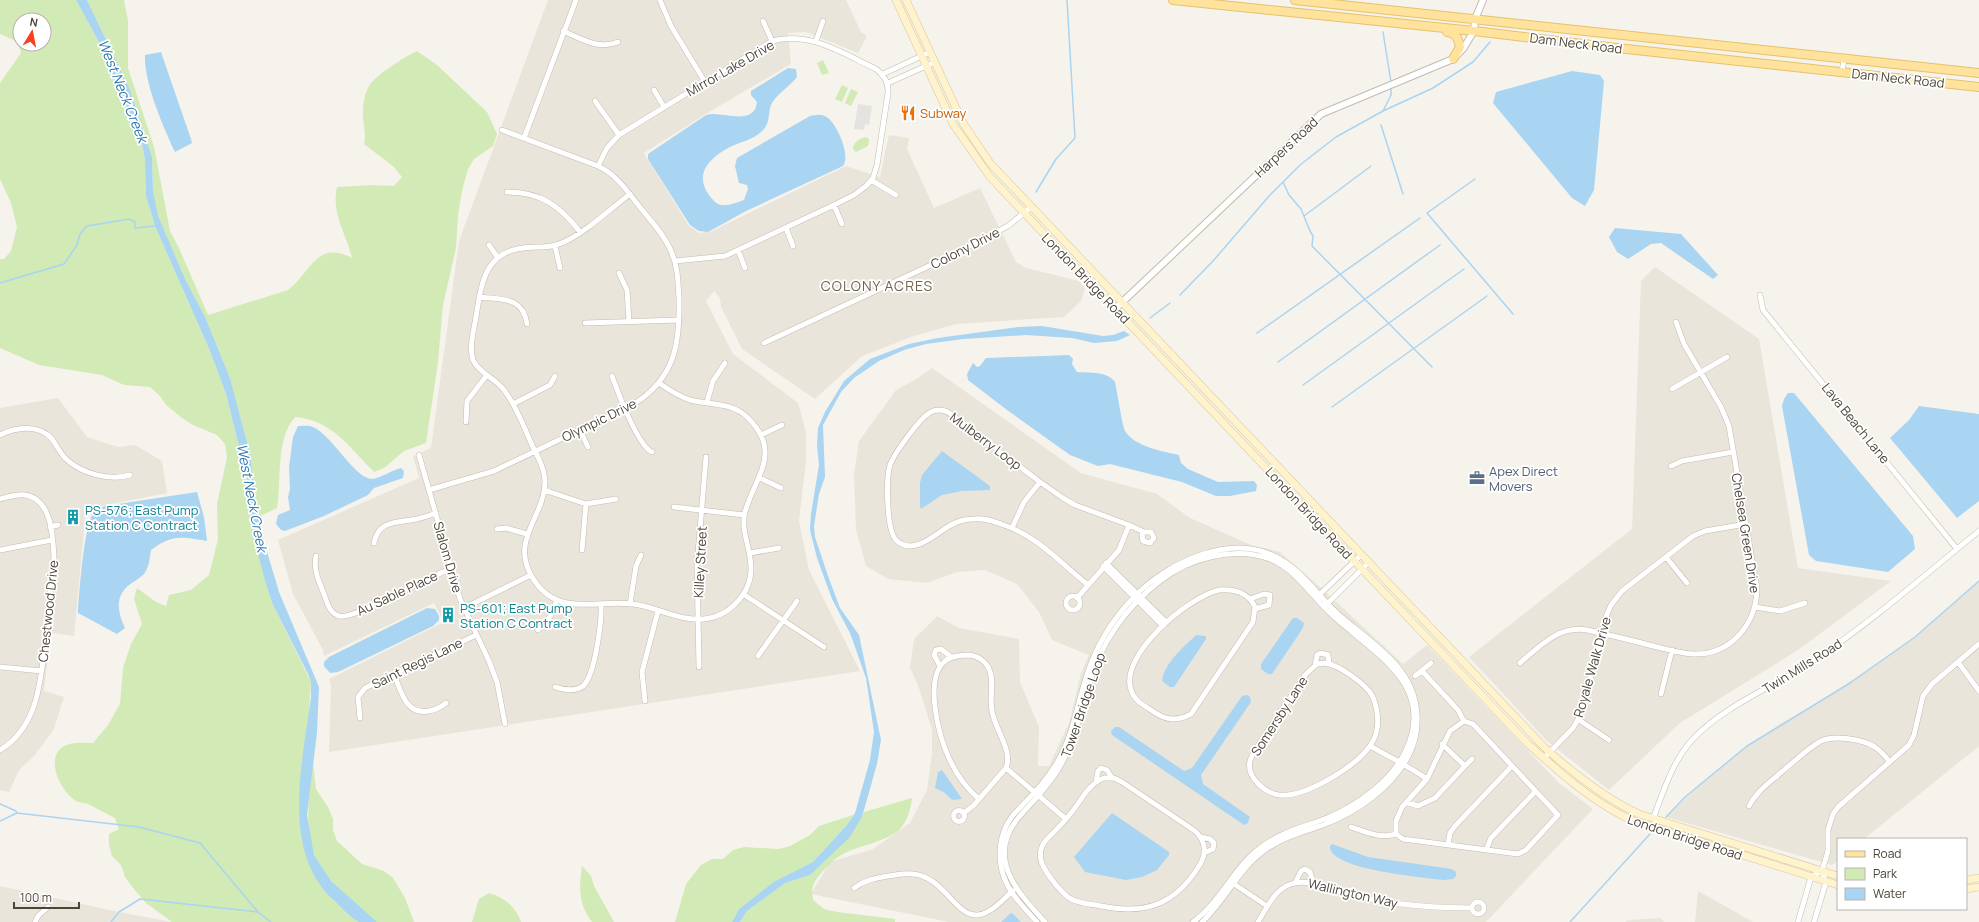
<svg xmlns="http://www.w3.org/2000/svg" width="1979" height="922" font-family="Manrope,sans-serif">
<style>
.residential{fill:#eae5da}
.green{fill:#d2eab5;fill-rule:evenodd}
.parking{fill:#e5e3e0}
.water{fill:#a9d4f2}
.lines{fill:none;stroke-linecap:round;stroke-linejoin:round}
.stream{stroke:#a9d4f2;stroke-width:1.5}
.minor-casing{stroke:#c2bbae;stroke-width:6}
.tertiary-casing{stroke:#c2bbae;stroke-width:8}
.secondary-casing{stroke:#d6c79b;stroke-width:8}
.primary-casing{stroke:#e6c16a;stroke-width:10}
.minor{stroke:#fff;stroke-width:5}
.tertiary{stroke:#fff;stroke-width:6}
.secondary{stroke:#fff3cd;stroke-width:7}
.primary{stroke:#ffe39c;stroke-width:8}
.labels{text-anchor:middle;stroke-width:3.5;stroke-linejoin:round;paint-order:stroke}
.street-label{font-size:13px;fill:#4b4439;stroke:#fff}
.food-label{font-size:13px;fill:#c56008;stroke:#fff;text-anchor:start}
.service-label{font-size:13px;fill:#4e5e75;stroke:#fff;text-anchor:start}
.culture-label{font-size:13px;fill:#0d838f;stroke:#fff;text-anchor:start}
.water-label{font-size:14px;font-style:italic;fill:#2e7ab2;stroke:#fff}
.neighbourhood-label{font-size:14px;letter-spacing:1px;fill:#6e6250;stroke:#fff}
</style>
<rect width="100%" height="100%" fill="#f6f3ec"/>
<path class="residential" d="M548,0H846L861,32L867,36L858,53L806,32L788,33L791,64L704,115L644,153L689,226L699,233L710,232L846,166L880,177L889,135L909,138L907,149L934,208L980,188L1016,262L1026,268L1079,281L1085,288L1081,301L1064,317L956,324L914,336L862,356L815,399L742,349L721,307L720,298L714,291L706,301L733,354L798,403L806,432V460L799,521L809,570L860,671L329,752L331,686L329,679L444,622L434,603L324,656L323,650L293,594L278,540L419,478L413,456L431,448L459,241Z
M1655,267L1759,339L1798,568L1891,581L1798,650L1680,723L1609,790L1547,741L1469,657L1632,529L1641,281Z
M932,368L1081,473L1157,494L1190,518L1251,545L1280,552L1318,585L1403,664L1427,645L1559,783L1593,809L1486,922H949L811,894L830,862L873,849L910,823L927,790L932,753V730L918,685L910,668L914,639L937,616L959,628L1019,639L1020,682L1039,727L1038,766H1049L1069,723L1081,673L1089,655L1052,640L1039,612L1017,584L985,570L957,572L927,583L888,579L866,566L856,530L854,474L859,441L896,390L918,378Z
M58,398L87,437L118,447L135,445L162,461L167,493L86,509L74,636L51,633L44,691L64,697L54,729L35,755L19,770L9,792L0,790V408Z
M1979,581V746L1864,839H1838V860L1832,865L1666,817L1699,785L1742,750L1780,724L1833,693L1915,637Z
M0,886L119,912L172,922H0Z
M1698,891L1753,922H1695Z
M1661,918L1664,922H1625L1629,920Z"/>
<path class="green" d="M0,0H76L100,44L141,139L145,159L146,196L155,226L210,351L226,394L247,478L266,584L273,605L311,682L301,836L346,911L360,922H172L146,903L133,888L125,877L121,865L112,856L109,845V834L119,829L115,818C106,814 99,809 90,805C87,803 82,803 78,802C63,795 46,763 60,749C69,741 83,743 93,743L108,725L120,704L123,668L131,644L142,624L134,599L137,588L156,602L166,606L169,595L191,590L209,575L218,539L217,504L227,457L225,444L217,435L193,425L182,418L166,405L160,396L150,387L124,385L102,375L39,365L0,348V259H4L11,251L17,227L11,203L0,179V83L21,53L18,42L0,34ZM20,20H44V44H20Z
M87,0H124L128,21V68L154,147L170,231L179,248L208,315L288,290C311,273 316,239 352,258C346,232 331,215 337,187L371,185L394,186L402,177L394,167L364,144C367,130 362,124 363,110C363,103 365,93 369,86C374,76 406,56 417,51L437,65L487,112L497,134L493,146L474,159L468,169L462,191L458,215L456,248L443,305L438,362L426,443L404,451L384,468L374,472C349,447 332,420 295,417C275,440 282,479 277,508L258,517L250,453L230,378L206,319L185,279L157,216L153,191L152,157L130,90Z
M823,60L829,73L822,75L817,63Z
M842,85L848,88L842,102L835,99Z
M851,89L858,92L851,106L845,103Z
M866,137L869,139L868,146L856,152L853,149C853,142 859,139 866,137Z
M313,763L316,789L328,807L333,819V830L337,841L362,864L384,871L393,878L405,898L414,922H377C362,909 344,896 331,881C300,848 308,804 313,763Z
M912,798C911,809 907,821 900,829C889,841 857,846 843,854C835,858 829,865 822,872C813,883 811,886 813,900L824,909L837,912L895,919V922H740L747,911L785,883L810,875L862,817L864,812Z
M853,815L846,826L813,862L775,881L739,909L732,922H675L686,884L701,865L712,859H723L733,850L744,847L779,849L790,846L810,835L819,826Z
M582,866L591,876L594,886L614,922H592C578,904 579,887 582,866Z
M489,893C504,897 516,907 521,922H472L479,899Z"/>
<path class="parking" d="M858,104L872,106L869,125L865,124L864,130L854,129Z"/>
<path class="water" d="M76,0H87L130,90L152,157L153,191L158,216L185,279L206,319L230,378L250,453L257,514L265,545L279,592L319,687L317,733L307,815L314,855L331,881L377,922C372,922 364,922 359,922C351,918 342,908 336,902C279,854 303,761 311,697V682L308,674L273,605L266,584L257,550L247,478L226,394L210,351L155,226L146,196L145,159L141,139L100,44Z
M161,52L191,139L192,143L175,152C163,126 144,83 145,55Z
M788,68L796,69L797,77C790,86 778,93 772,103C768,110 770,120 766,126C759,138 743,141 732,146C706,159 691,178 715,202C723,209 735,203 744,200L748,189L747,185L739,183L735,166L737,158L810,116C816,115 822,113 828,118C837,125 851,155 843,166L746,211L708,232L699,231L690,225L648,159V154L706,115C721,110 754,128 757,102L751,95V91Z
M1572,71L1600,75L1604,81L1594,190L1585,206L1572,198L1493,103L1496,92Z
M1615,228L1681,234L1718,275L1713,279L1661,243L1651,244L1628,259L1617,252L1609,237Z
M1042,326L1103,336L1113,335L1124,331L1130,335L1117,341L1094,343L1072,338L1026,335L963,339L926,344L904,350L879,361L854,378L841,392L823,425L825,477L819,494L814,526L815,537L828,576L840,608L859,635L881,740L877,764L862,817L849,838L810,875L785,883L747,911L740,922H732L739,909L775,881L813,862L846,826L855,813L870,760L874,732L866,678L850,633L832,599L817,558L810,530L811,514L819,465L817,445L818,428L825,412L844,381L870,359L909,344L938,338L1018,327Z
M1069,355L1073,359L1072,364L1077,372C1090,373 1107,371 1115,382C1117,391 1122,424 1125,431C1135,447 1162,451 1179,455L1181,463L1188,469L1218,482L1254,481L1257,485L1256,491L1230,496H1216L1182,482L1110,464L1098,466L1070,455L1007,410L968,380L967,374L973,363L977,367L980,366L986,358Z
M1788,393H1794L1913,536L1915,549L1888,572L1816,561L1809,555L1782,406L1784,399Z
M1919,406L1979,414V501L1957,518L1890,438L1909,420Z
M298,426C302,426 309,425 313,427C332,435 355,479 372,479C381,478 392,470 401,468L404,471L403,478L374,488L368,495L324,516L285,531L281,530L276,524L278,515L290,510L288,497L290,489L289,467L293,437Z
M942,451L990,486V490L962,491L942,495L921,509L920,506V483L922,475Z
M197,492L204,517L207,541C181,537 173,534 151,550C150,557 149,568 144,574C140,578 133,582 129,585C114,597 118,613 125,628L117,634L78,613C79,596 84,523 94,512C96,509 101,508 105,506Z
M427,608L435,609L439,616V620L433,626L338,672L330,673L324,666V662L329,657Z
M1293,618H1297L1304,623L1303,628L1272,674H1268L1261,669V664Z
M1196,635L1206,636V639L1174,687H1170L1162,681C1165,662 1183,648 1196,635Z
M1247,695L1250,697L1251,702L1201,775L1203,784L1250,817L1247,824L1244,825L1112,735L1111,731L1115,727H1119L1184,771L1192,768L1242,696Z
M942,770L962,799L952,800L945,793L935,788L938,772Z
M1112,813L1169,852V855L1157,870L1142,877L1126,880L1085,872L1074,857Z
M1332,844L1368,857L1452,869L1456,872V876L1453,879L1444,880C1424,877 1329,870 1330,846Z
M1012,913L1021,922H1001L1011,913Z"/>
<g class="lines">
<path class="stream" d="M1383,32L1391,82
M1383,111L1391,95V89
M1381,125L1403,194
M1475,179L1427,213L1513,314
M1283,182L1289,195L1301,209L1310,231L1313,236L1312,246L1432,367
M1036,192L1056,159L1075,138L1067,0
M1304,216L1371,166
M0,283L64,264L77,245L80,234L87,226L129,219L135,222V228L155,226
M1180,295L1213,261L1270,195L1300,165L1336,137L1383,111L1433,88L1473,62L1490,42
M1150,318L1170,303
M1257,333L1420,218
M1278,362L1440,245
M1303,385L1464,269
M1332,407L1487,296
M0,804L16,811L17,813
M1666,817L1685,797L1747,746L1850,683L1915,637L1979,581
M0,821L17,813L139,827L200,843L258,912L271,922
M111,922L119,912L140,899L258,912
M1570,922L1650,834"/>
<defs>
<path id="minor" d="M660,0L671,26L705,82
M763,21L772,41
M563,31C581,39 599,50 618,42
M816,41L823,21
M1842,72L1844,59
M883,74L930,52
M888,83L935,62
M654,90L664,107
M595,101L619,135
M524,138L576,0
M598,166L607,148L619,135L772,41C810,31 842,53 876,69C884,75 889,82 888,93L877,165L873,178L866,186L854,195L834,205L725,256L675,261
M871,180L896,195
M507,192C541,192 560,206 580,232
M630,194C610,209 586,232 564,242C550,249 538,246 523,248C484,252 481,286 476,317C474,330 468,349 474,362C481,374 496,379 504,390C516,405 524,427 532,445C538,457 545,469 545,483C544,518 508,541 534,580C560,620 602,597 639,605C660,609 681,621 703,619C719,618 733,609 742,596C764,566 738,538 745,512C755,476 783,453 748,418C732,402 710,405 690,400C678,396 669,390 659,383
M834,205L842,224
M786,228L793,246
M489,245L498,258
M555,246L560,268
M738,250L745,268
M619,273L627,290L629,321
M1760,295L1763,310L1957,549
M479,297C502,300 523,296 527,324
M585,323L679,320
M764,343L946,258L1008,226L1031,207
M612,376C618,392 637,445 652,452
M1672,389L1727,357
M707,402L713,381L725,363
M513,404L550,385L555,376
M466,422L467,401L487,375
M580,430L588,447
M0,435C17,427 39,424 52,439C57,446 60,453 66,459C82,474 110,481 130,475
M761,435L782,425
M419,455L460,599L489,661L497,682L505,724
M1671,466L1682,461L1733,452
M760,478L781,488
M429,490L494,471L634,404C675,378 680,344 679,299C678,282 678,266 671,251C664,234 650,220 639,206C627,191 617,175 598,166L502,130
M544,490L586,504L616,499
M0,499C8,497 17,494 25,495C52,499 53,537 54,558C51,584 48,609 46,635C41,676 40,726 0,750
M674,507L744,515
M1129,525L1144,532H1151L1154,538L1150,543L1143,541L1142,535L1144,532
M50,527L58,525
M1012,528L1024,502L1040,482
M497,529L506,528L527,534
M374,543C378,522 393,523 411,520C419,519 428,516 436,513
M0,550L52,540
M582,550L586,504
M750,553L779,548
M316,556C313,570 319,581 324,594C327,602 329,613 339,616C353,621 429,575 451,569
M1666,557L1687,583
M1106,563L1166,622
M1103,566L1163,626
M1219,590C1234,589 1249,593 1255,607L1253,622L1191,714C1178,721 1167,721 1154,712C1145,706 1134,701 1131,690C1119,655 1188,597 1219,590Z
M743,594L824,647
M1066 603a7 7 0 1 1 14 0a7 7 0 1 1-14 0Z
M1317,597L1361,555
M1077,598L1119,550L1129,525L1075,505L1063,498L1040,482L948,412C943,410 937,409 931,412C921,416 894,454 890,465C886,478 886,532 897,541C915,556 936,533 951,525C958,521 966,519 974,519C984,518 992,521 1001,524C1038,536 1058,561 1087,584
M1250,599L1264,594L1270,595L1269,605L1255,609
M630,604L636,566L641,555
M1326,605L1368,563
M1755,607L1780,611L1805,603
M464,608L531,575
M538,630L550,617L557,600
M758,656L797,601
M1958,662L1979,691
M1325,663C1339,665 1370,686 1374,700C1379,715 1380,732 1370,746C1355,767 1305,798 1279,795C1265,793 1246,777 1250,761C1251,757 1253,754 1255,750L1306,674L1317,664Z
M1520,663C1540,646 1559,625 1587,630C1609,635 1631,640 1653,646C1665,649 1679,653 1692,654C1730,656 1756,625 1757,589L1729,426L1721,407L1684,344L1676,322
M940,666L934,655L936,650L941,649L951,657
M1315,666L1317,655L1321,653L1328,655L1329,664
M0,667L42,671
M699,667L697,566L706,457
M1422,671L1458,710L1464,721
M394,674C401,691 406,716 429,711C436,710 441,707 446,703
M1415,676L1431,663
M555,687C564,690 575,692 583,686C595,676 602,620 601,604
M1661,694L1672,650
M645,701L642,672L658,611
M360,718L358,697L365,688L476,635
M1579,720L1609,740
M1464,721L1473,724L1558,815L1526,850L1518,854L1403,839L1396,834V821L1402,807L1427,779L1450,731Z
M1370,746C1390,757 1408,766 1427,779
M1544,758L1573,728L1581,714L1607,614L1611,605L1622,591L1693,536L1705,531L1746,524
M1465,766L1472,759
M1104,778H1114L1122,782L1195,831C1206,841 1207,854 1199,866C1175,905 1145,915 1101,906C1091,904 1080,904 1071,899C1065,896 1061,890 1056,885C1044,870 1032,854 1048,838C1056,830 1064,822 1071,813C1081,801 1088,784 1104,778Z
M1096,782L1098,771L1101,768L1107,770L1112,778
M979,799C966,788 956,774 949,758C939,737 924,680 944,662C950,656 958,656 967,655C976,655 985,660 989,669C995,681 989,697 992,711C995,730 1013,750 1006,768L1066,819
M1408,803L1418,806L1435,798L1465,766L1442,744
M1749,806C1757,790 1772,781 1785,769C1796,760 1808,748 1821,741C1835,735 1862,739 1875,747C1881,751 1885,756 1890,762
M953.5 816a5.5 5.5 0 1 1 11 0a5.5 5.5 0 1 1-11 0Z
M964,813L974,805L1006,768
M1653,819C1663,792 1673,760 1693,739C1727,703 1777,686 1817,658C1874,620 1926,574 1979,531
M1351,827C1366,832 1380,839 1396,834
M1201,837L1210,839L1214,843L1213,849L1204,853
M1448,845L1450,833L1455,826L1512,766
M1486,850L1491,838L1535,792
M1822,871L1828,851V830L1833,814L1838,807L1909,745L1914,735L1923,696L1932,684L1979,644
M1231,882L1267,906
M1295,883L1301,871L1305,869L1310,872L1313,883
M854,888C865,880 876,878 888,876C896,875 905,873 913,874C945,877 955,917 978,915C992,913 1003,899 1013,891
M1472 908a6 6 0 1 1 12 0a6 6 0 1 1-12 0Z
M35,922L38,916L48,907
M1037,922C1029,913 1020,904 1013,894C996,871 995,837 1014,814C1030,797 1046,782 1058,761C1074,733 1077,704 1087,675C1096,646 1113,619 1133,598C1168,561 1236,530 1283,561C1304,574 1319,596 1337,613C1369,642 1414,665 1417,714C1418,728 1415,743 1409,755C1392,788 1357,812 1323,825C1303,832 1283,837 1265,850C1238,869 1226,900 1202,922
M1045,922C1017,892 985,857 1019,817C1033,801 1048,787 1059,768C1075,741 1080,714 1089,684C1101,643 1126,607 1160,581C1189,558 1234,546 1270,559C1296,569 1312,597 1332,615C1372,652 1437,684 1406,750C1392,781 1358,805 1327,818C1304,827 1280,832 1260,848C1233,868 1221,902 1193,922
M1258,922C1267,908 1274,890 1291,884C1306,879 1319,886 1333,890C1378,904 1424,908 1472,908
M1798,922L1811,877L1822,871
M1814,922L1826,882L1822,871"/>
<path id="tertiary" d="M1115,309L1321,114L1453,59L1463,49L1474,31L1475,19L1483,0"/>
<path id="secondary" d="M896,0L953,124L990,177L1527,743C1559,772 1591,801 1631,820L1838,885
M906,0L963,123L990,163L1544,747C1573,773 1604,798 1639,814L1838,876
M1966,880L1979,878
M1966,889L1979,887"/>
<path id="primary" d="M1173,0L1474,31L1608,47L1979,87
M1295,0L1979,73
M1447,32C1456,33 1458,38 1460,47L1453,59"/>
</defs>
<use href="#minor" class="minor-casing"/>
<use href="#tertiary" class="tertiary-casing"/>
<use href="#secondary" class="secondary-casing"/>
<use href="#primary" class="primary-casing"/>
<use href="#minor" class="minor"/>
<use href="#tertiary" class="tertiary"/>
<use href="#secondary" class="secondary"/>
<use href="#primary" class="primary"/>
</g>
<defs>
<symbol id="restaurant-bare" viewBox="-9 -9 18 18"><path d="M-5-6h1v4h1v-4h1v4h1v-4h1v5L-1.5 .5V6h-2V.5L-5-1ZM5-6V6H3V1.5H1.5Q1.5-4 5-6Z" fill="#e8710a" stroke="#fff" stroke-width="2.5" paint-order="stroke"/></symbol>
<symbol id="office-bare" viewBox="-9 -9 18 18"><path d="M-6-3h4V-5.5h4V-3h4V5H-6ZM-1-4.5V-3h2v-1.5ZM-6 0V1H6V0Z" fill="#5c6f8a" stroke="#fff" stroke-width="2.5" paint-order="stroke"/></symbol>
<symbol id="building-bare" viewBox="-9 -9 18 18"><path d="M-4-6H4V6H1V3H-1V6H-4ZM-2.5-4.3h1.7v1.8h-1.7ZM.8-4.3h1.7v1.8H.8ZM-2.5-1h1.7V.8h-1.7ZM.8-1h1.7V.8H.8Z" fill="#0f9aa8" stroke="#fff" stroke-width="2.5" paint-order="stroke"/></symbol>
</defs>
<g fill-rule="evenodd">
<use href="#restaurant-bare" x="897" y="102" width="22" height="22"/>
<use href="#office-bare" x="1466" y="467" width="22" height="22"/>
<use href="#building-bare" x="62" y="506" width="22" height="22"/>
<use href="#building-bare" x="437" y="604" width="22" height="22"/>
</g>
<g class="labels">
<g class="street-label">
<text transform="translate(1576 43) rotate(7)" y="5">Dam Neck Road</text>
<text transform="translate(730 68) rotate(-30)" y="5">Mirror Lake Drive</text>
<text transform="translate(1898 78) rotate(6)" y="5">Dam Neck Road</text>
<text transform="translate(1286 147) rotate(-43)" y="5">Harpers Road</text>
<text transform="translate(965 248) rotate(-27)" y="5">Colony Drive</text>
<text transform="translate(1086 278) rotate(46)" y="5">London Bridge Road</text>
<text transform="translate(599 420) rotate(-26)" y="5">Olympic Drive</text>
<text transform="translate(1856 423) rotate(51)" y="5">Lava Beach Lane</text>
<text transform="translate(986 441) rotate(37)" y="5">Mulberry Loop</text>
<text transform="translate(1309 513) rotate(47)" y="5">London Bridge Road</text>
<text transform="translate(1746 533) rotate(81)" y="5">Chelsea Green Drive</text>
<text transform="translate(448 557) rotate(74)" y="5">Slalom Drive</text>
<text transform="translate(700 562) rotate(-87)" y="5">Killey Street</text>
<text transform="translate(397 593) rotate(-25)" y="5">Au Sable Place</text>
<text transform="translate(48 611) rotate(-84)" y="5">Chestwood Drive</text>
<text transform="translate(417 663) rotate(-26)" y="5">Saint Regis Lane</text>
<text transform="translate(1802 666) rotate(-32)" y="5">Twin Mills Road</text>
<text transform="translate(1592 667) rotate(-74)" y="5">Royale Walk Drive</text>
<text transform="translate(1083 705) rotate(-71)" y="5">Tower Bridge Loop</text>
<text transform="translate(1279 716) rotate(-57)" y="5">Somersby Lane</text>
<text transform="translate(1685 837) rotate(18)" y="5">London Bridge Road</text>
<text transform="translate(1353 893) rotate(13)" y="5">Wallington Way</text>
</g>
<g class="food-label">
<text x="920" y="118">Subway</text>
</g>
<g class="service-label">
<text x="1489" y="476">Apex Direct<tspan x="1489" dy="15">Movers</tspan></text>
</g>
<g class="culture-label">
<text x="85" y="515">PS-576; East Pump<tspan x="85" dy="15">Station C Contract</tspan></text>
<text x="460" y="613">PS-601; East Pump<tspan x="460" dy="15">Station C Contract</tspan></text>
</g>
<g class="water-label">
<text transform="translate(123 91) rotate(68)" y="5">West Neck Creek</text>
<text transform="translate(252 498) rotate(79)" y="5">West Neck Creek</text>
</g>
<g class="neighbourhood-label">
<text x="877" y="291">COLONY ACRES</text>
</g>
</g>
<rect x="1837" y="838" width="130" height="72" fill="#ffffff" stroke="#b7b4b0"/>
<rect x="1845" y="851" width="20" height="6" fill="#ffe39c" stroke="#b7b4b0"/>
<text x="1873" y="858" font-size="12" fill="#4b4439">Road</text>
<rect x="1845" y="868" width="20" height="12" fill="#d2eab5" stroke="#b7b4b0"/>
<text x="1873" y="878" font-size="12" fill="#4b4439">Park</text>
<rect x="1845" y="888" width="20" height="12" fill="#a9d4f2" stroke="#b7b4b0"/>
<text x="1873" y="898" font-size="12" fill="#4b4439">Water</text>
<g transform="translate(32 32) rotate(10)"><circle r="19" fill="#ffffff" stroke="#b7b4b0"/>
<path d="M0-3L7 15L0 10L-7 15Z" fill="#fc3f1d"/>
<text y="-6" font-size="11" font-weight="bold" text-anchor="middle" fill="#4b4439">N</text>
</g>
<path d="M14 902v6h65v-6" fill="none" stroke="#4b4439" stroke-width="2"/>
<text x="20" y="902" font-size="12" fill="#4b4439" stroke="#ffffff" stroke-width="3" paint-order="stroke">100 m</text>
</svg>
